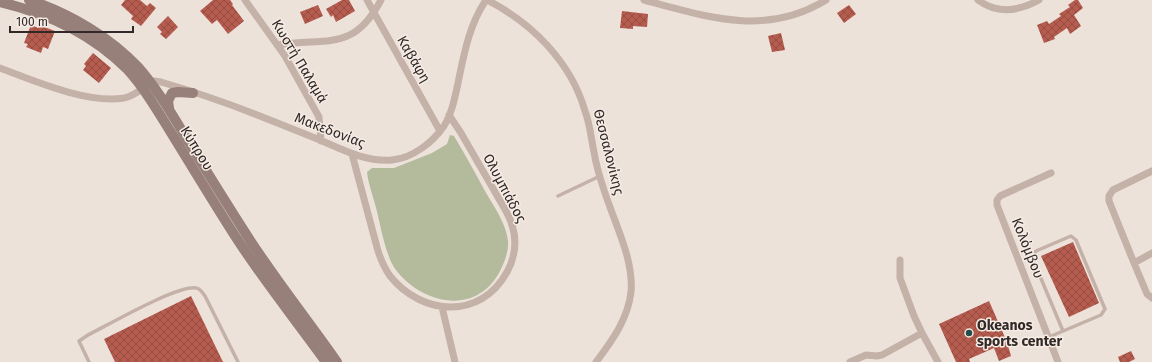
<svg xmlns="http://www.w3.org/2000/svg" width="1152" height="362" font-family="'Fira Sans',sans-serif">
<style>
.park{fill:#b4ba9c}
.building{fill:url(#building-cross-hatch)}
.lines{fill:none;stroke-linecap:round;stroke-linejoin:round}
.lane{stroke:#c4b1a7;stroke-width:3.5}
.street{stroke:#c4b1a7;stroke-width:7}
.secondary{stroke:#978079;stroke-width:10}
.poi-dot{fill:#224d4b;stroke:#f6ece5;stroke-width:1.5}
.labels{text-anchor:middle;stroke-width:3;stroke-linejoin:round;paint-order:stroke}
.street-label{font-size:14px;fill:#312927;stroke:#f6ece5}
.poi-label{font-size:14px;font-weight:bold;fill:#312927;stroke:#f6ece5;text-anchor:start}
</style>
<defs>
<pattern id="building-cross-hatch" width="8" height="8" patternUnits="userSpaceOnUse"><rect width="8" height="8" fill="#b65c4f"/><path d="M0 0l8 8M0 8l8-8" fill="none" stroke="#954c42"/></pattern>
</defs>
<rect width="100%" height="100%" fill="#ede2da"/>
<path class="park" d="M450,135L454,136C465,154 475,173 485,191C494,207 506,223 508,241C509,252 504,263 499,273C475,316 422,304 396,270C385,256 380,221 375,204C372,193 368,182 367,172L372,168H394L432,153L447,144Z"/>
<path class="building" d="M125,0H140L147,6L150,3L156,8L141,26L131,19L133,16L121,5Z
M213,0H230L233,4L232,5L244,21L228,34L217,20L212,24L200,11Z
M342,0H349L355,11L336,22L333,15L331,17L326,9Z
M1075,0H1078L1083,8L1074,15L1081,26L1070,34L1067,28L1054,37L1055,39L1044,43L1037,25L1047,21L1049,24L1061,16L1059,14L1070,7L1068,5Z
M318,5L323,16L305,24L300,12Z
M849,5L856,14L844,23L837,13Z
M622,11L648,14L647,27L633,26V29L620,28Z
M168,16L178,27L166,39L160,34L162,32L157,27Z
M31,25L38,28L39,25L55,31L48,49L43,47L41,53L26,47L28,44L24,43Z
M781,33L785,50L772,52L768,36Z
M93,53L111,68L99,83L83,70L86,66L84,64Z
M1073,242L1099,303L1069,317L1041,256Z
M191,296L223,362H115L104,339Z
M989,301L1007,342L1011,356L999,361L994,348L969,359L970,362H956L939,324Z
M1131,351L1135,359L1129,362H1120L1118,357Z"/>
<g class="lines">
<path class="lane" d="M558,196L600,176
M1049,337L1101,315L1105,309L1076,240L1071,236L1036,251L1032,257L1063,331
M89,362L79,341L88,335C108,325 177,285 196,288C200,288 202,292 205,296L238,362"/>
<path class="street" d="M245,0L285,56L319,117L321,141
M367,0L440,131
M487,0C532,23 571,62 585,111C590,124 591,138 594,152C596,165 600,178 604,190C614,222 634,259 631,292C628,319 612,341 596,362
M644,0C707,17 766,37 826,0
M978,0C998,15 1019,11 1039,0
M278,45C326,37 353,53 381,0
M0,68C35,81 87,104 124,98C134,96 143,88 151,83L154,81L161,82C199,93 238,107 275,122C290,128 305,134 320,140C343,150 366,162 392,160C413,158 433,142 444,126C452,113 455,97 458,83C464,54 469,25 486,0
M352,154L378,251C381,260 385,269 390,276C422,316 481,320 507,272C518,252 517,231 506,211L461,133L449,115
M1051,173L1000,196L997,200V205L1058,362
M1152,253L1134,263L1147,294L1152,298
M900,260V278L914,316L922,333L938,362
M1134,263L1109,201V196L1113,190L1152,171
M442,307L455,362
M850,362L866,355L877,356L882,355L922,333"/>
<path class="secondary" d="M29,0C69,13 110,37 139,68C159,91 174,118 190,144C208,174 227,204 246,234C274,278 307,319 337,362
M0,2C47,13 92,34 127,69C146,90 160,115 175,139C196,173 217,208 239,242C266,283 297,322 326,362
M169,108L168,101L172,93L178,92L193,93"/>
</g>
<circle class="poi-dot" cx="969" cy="333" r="4"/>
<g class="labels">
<g class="street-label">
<text transform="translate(414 59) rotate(60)" y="5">Καβάφη</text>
<text transform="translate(300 61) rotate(59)" y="5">Κωστή Παλαμά</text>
<text transform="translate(330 130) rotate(21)" y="5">Μακεδονίας</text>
<text transform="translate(197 148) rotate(58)" y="5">Κύπρου</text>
<text transform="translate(609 152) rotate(76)" y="5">Θεσσαλονίκης</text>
<text transform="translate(505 188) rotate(62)" y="5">Ολυμπιάδος</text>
<text transform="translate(1028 248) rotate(68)" y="5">Κολόμβου</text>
</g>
<g class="poi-label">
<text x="977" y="330">Okeanos<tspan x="977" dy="16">sports center</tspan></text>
</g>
</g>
<path d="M10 26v6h123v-6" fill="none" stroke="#312927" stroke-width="2"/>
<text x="16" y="26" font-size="12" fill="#312927" stroke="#f6ece5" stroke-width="3" paint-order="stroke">100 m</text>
</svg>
